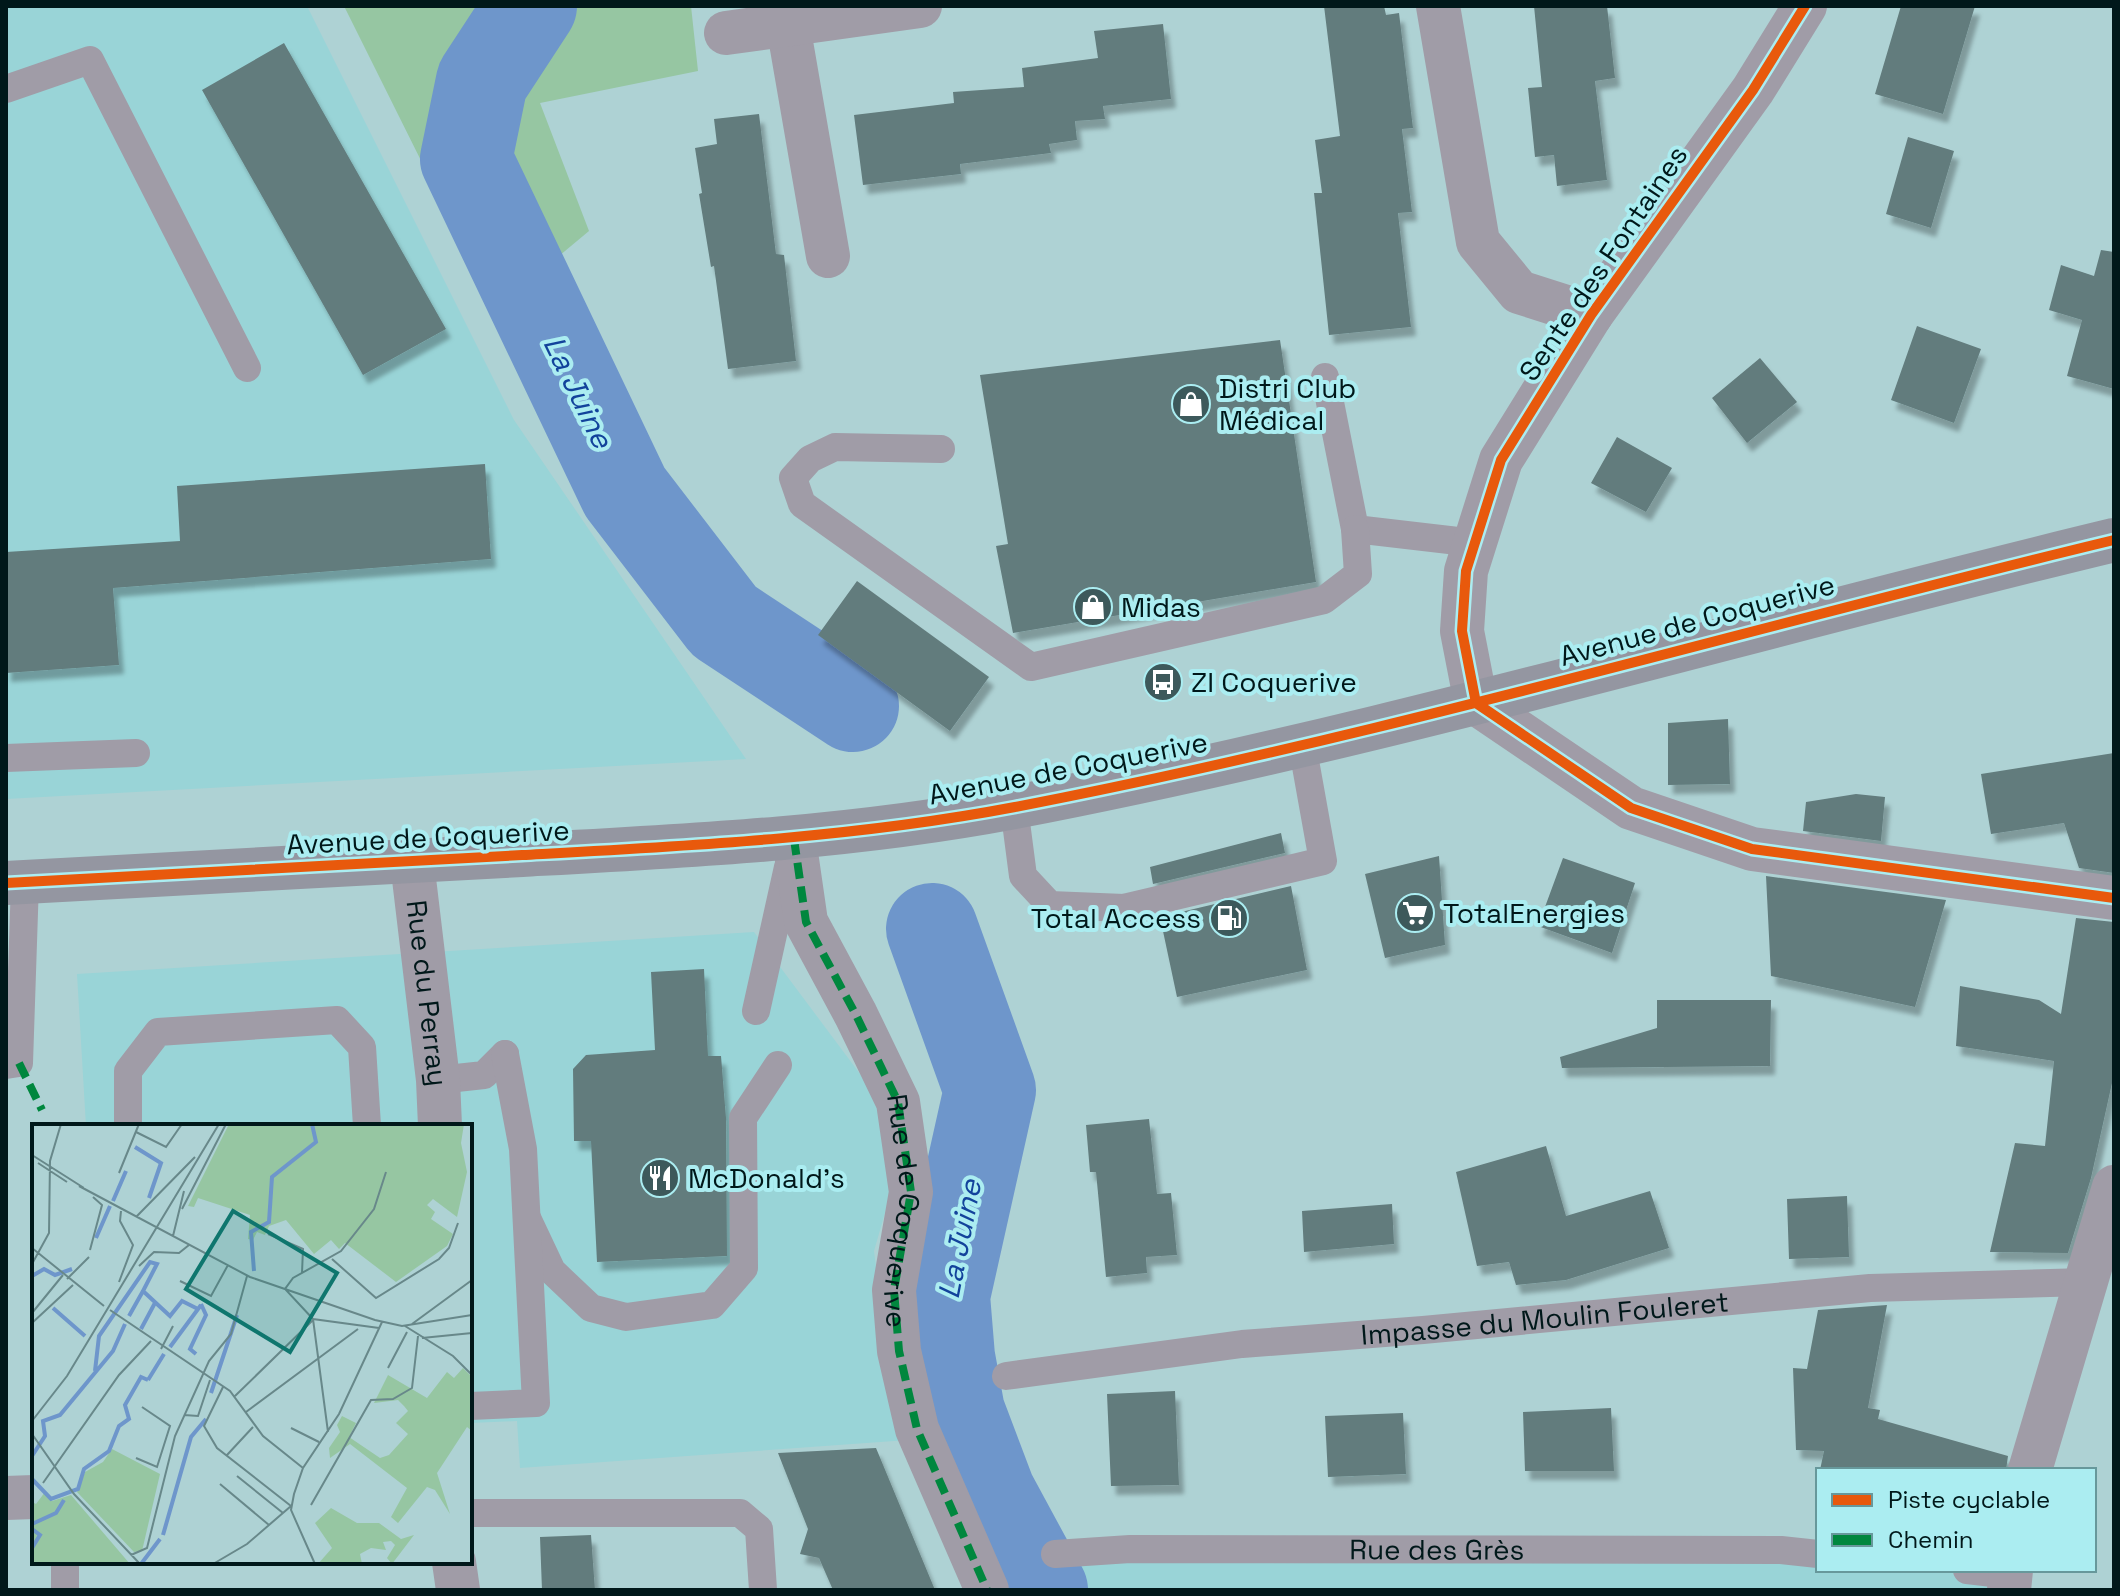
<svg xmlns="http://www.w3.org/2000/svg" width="2120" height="1596" font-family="'Space Grotesk',sans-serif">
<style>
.built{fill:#99d4d7}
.green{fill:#96c6a2}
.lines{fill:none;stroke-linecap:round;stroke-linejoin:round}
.river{stroke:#6e96cb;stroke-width:92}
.building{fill:#627c7d;filter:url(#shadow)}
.lane{stroke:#a09ca7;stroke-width:28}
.street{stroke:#a09ca7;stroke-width:44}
.primary{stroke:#9496a1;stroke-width:44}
.quiet{stroke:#00873e;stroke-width:8;stroke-dasharray:16 8;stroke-linecap:butt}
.cycleway-casing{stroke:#abedf1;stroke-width:15}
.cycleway{stroke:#e8590c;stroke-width:10}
.labels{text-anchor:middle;stroke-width:8;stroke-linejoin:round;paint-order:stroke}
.street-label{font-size:28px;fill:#00181a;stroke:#abedf1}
.poi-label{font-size:28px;fill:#00181a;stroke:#abedf1;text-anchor:start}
.water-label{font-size:30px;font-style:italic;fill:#12439b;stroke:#abedf1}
.inset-river{fill:none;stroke:#6e96cb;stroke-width:4}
.inset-road{fill:none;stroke:#68888a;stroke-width:2}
.view{fill:#0f766e;fill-opacity:0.15;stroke:#0f766e;stroke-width:4}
.inset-edge{fill:none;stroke:#00181a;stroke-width:4}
</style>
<defs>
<filter id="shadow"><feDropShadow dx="5" dy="9" stdDeviation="2" flood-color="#0004"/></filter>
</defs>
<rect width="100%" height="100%" fill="#aed2d4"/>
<path class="built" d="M6,6H307L514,420L746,759L6,799Z
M754,932L875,1094L899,1164L874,1251L884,1331L908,1440L520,1468L517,1421L470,1423V1126H86L77,974Z
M1055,1554H1818V1570H1967L2009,1590H1062Z"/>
<path class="green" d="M344,6H691L698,71L540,103L589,231L559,256L479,277Z"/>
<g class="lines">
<path class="river" d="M531,6L482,81L466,159L625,492L724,621L853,706
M932,929L990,1090L944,1296L949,1357L959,1412L990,1494L1042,1590"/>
</g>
<path class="building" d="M1324,6H1384L1386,15L1399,13L1413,128L1402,129L1412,212L1398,213L1411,327L1329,335L1314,193H1322L1315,140L1340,136Z
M1534,6H1607L1615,78L1595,81L1607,180L1557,186L1554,155L1535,157L1528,88L1542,87Z
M1901,6H1975L1943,114L1875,94Z
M1163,24L1171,99L1103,106L1105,119L1075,121L1077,140L1049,144L1051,153L960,164L961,174L863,185L854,115L954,103L953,92L1024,87L1022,68L1098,58L1094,31Z
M284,43L446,329L363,375L202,90Z
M759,114L776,254L784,255L796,361L728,369L714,266L711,267L699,194L702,193L695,148L717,144L714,119Z
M1908,137L1954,151L1931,228L1886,214Z
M2101,250L2114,252V389L2067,376L2082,320L2049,310L2061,265L2094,276Z
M1917,326L1981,349L1954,423L1891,400Z
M1280,340L1316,582L1013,633L996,546L1008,544L980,375Z
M1760,358L1797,402L1747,443L1712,398Z
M1617,437L1672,468L1646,512L1591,483Z
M485,464L491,559L113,588L119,665L6,673V552L180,541L177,486Z
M857,581L989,677L950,731L818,635Z
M1728,719L1730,784L1668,785V723Z
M2114,753V873L2079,868L2064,823L1991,834L1981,774Z
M1856,794L1885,797L1881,841L1803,831L1806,802Z
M1281,833L1285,853L1153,884L1150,867Z
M1439,856L1445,945L1385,958L1365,874Z
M1563,858L1635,883L1612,953L1538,926Z
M1766,876L1946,900L1915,1007L1771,976Z
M1291,886L1307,970L1177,997L1160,917Z
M2076,918L2114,922V1074L2091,1178L2068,1253L1990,1252L2015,1143L2045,1146L2054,1061L1956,1046L1960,986L2039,1000L2061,1014Z
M704,969L708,1056H721L726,1118L727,1256L597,1262L591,1141H574L573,1069L586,1055L655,1050L651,972Z
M1657,1000H1771L1770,1066L1562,1068L1560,1057L1657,1028Z
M1149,1119L1157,1194L1171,1193L1177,1255L1146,1257L1147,1273L1106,1277L1096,1172H1090L1086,1125Z
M1546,1146L1566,1216L1650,1191L1669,1248L1566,1280L1516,1285L1509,1262L1477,1266L1456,1172Z
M1847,1196L1849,1257L1789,1259L1787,1199Z
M1392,1204L1394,1244L1304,1252L1302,1211Z
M1887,1305L1868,1408L1880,1410L1878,1419L2008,1456L2006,1470H1820L1824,1451L1796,1450L1793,1368L1807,1369L1818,1310Z
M1175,1391L1179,1485L1111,1486L1107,1394Z
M1611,1408L1614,1471H1525L1523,1412Z
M1403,1413L1406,1474L1328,1477L1325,1416Z
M876,1448L935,1590H833L819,1558L800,1554L808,1529L778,1453Z
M591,1535L595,1590H542L540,1537Z"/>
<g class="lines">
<g class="lane">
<path d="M6,89L90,60L247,368"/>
<path d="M1325,377L1355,529L1475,543"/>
<path d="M941,449L835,447L810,459L793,478L802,504L1031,667L1324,600L1358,574L1355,529"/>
<path d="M6,758L136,753"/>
<path d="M1014,807L1023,876L1050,905L1124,908L1323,861L1302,744"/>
<path d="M756,1011L788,867"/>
<path d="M6,1065L19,1063L25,882"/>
<path d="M438,1080L484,1075L505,1054"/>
<path d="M128,1126V1071L158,1032L337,1020L362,1047L367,1126"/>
<path d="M527,1218L552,1271L591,1308L626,1317L712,1305L744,1268L743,1118L778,1065"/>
<path id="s1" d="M1006,1376L1242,1344L1423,1330L1870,1288L2086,1282"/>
<path d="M470,1406L536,1403L523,1149L505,1054"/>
<path d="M470,1513H740L759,1529L763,1590"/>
<path id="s2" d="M1055,1554L1130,1549L1781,1550L1818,1554"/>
<path d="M65,1562V1590"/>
<path d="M1967,1570L2010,1575"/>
</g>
<g class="street">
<path d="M1438,6L1478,242L1519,292L1591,315"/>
<path d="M1805,6L1753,90L1591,315L1501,460L1466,571L1462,631L1476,703L1631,808L1752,849L2114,898"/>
<path d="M788,25L828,256"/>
<path d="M726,33L920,6"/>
<path id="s3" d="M794,839L806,922L856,1015L898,1102L911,1192L894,1290L899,1351L917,1429L987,1590"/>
<path id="s4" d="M412,862L438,1080L440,1126"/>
<path d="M2030,1470L2114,1187"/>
<path d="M6,1498L34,1497"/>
<path d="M454,1562L458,1590"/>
<path d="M2009,1590L2011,1570"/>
</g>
<path class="primary" d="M6,883C178,875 350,865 522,855C687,846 852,838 1015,807C1385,736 1748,628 2114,540"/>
<path class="quiet" d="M794,839L806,922L856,1015L898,1102L911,1192L894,1290L899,1351L917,1429L987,1590
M19,1063L42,1110"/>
<defs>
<path id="cycleway" d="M1476,703L1462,631L1466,571L1501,460L1591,315L1753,90L1805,6
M1476,703L1631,808L1752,849L2114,898
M6,883C178,875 350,865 522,855C687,846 852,838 1015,807C1385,736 1748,628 2114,540"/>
</defs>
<use href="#cycleway" class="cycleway-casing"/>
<use href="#cycleway" class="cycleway"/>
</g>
<defs>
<symbol id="shop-disc" viewBox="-11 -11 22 22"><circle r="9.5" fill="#3d595b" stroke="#abedf1"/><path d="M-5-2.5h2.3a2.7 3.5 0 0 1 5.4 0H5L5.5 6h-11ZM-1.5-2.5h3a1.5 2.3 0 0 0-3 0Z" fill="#fff"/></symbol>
<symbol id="bus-disc" viewBox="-11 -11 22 22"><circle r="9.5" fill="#3d595b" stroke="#abedf1"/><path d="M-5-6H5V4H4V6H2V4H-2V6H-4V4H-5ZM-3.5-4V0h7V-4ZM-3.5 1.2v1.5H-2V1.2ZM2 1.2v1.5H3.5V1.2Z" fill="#fff"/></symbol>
<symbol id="supermarket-disc" viewBox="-11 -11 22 22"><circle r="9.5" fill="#3d595b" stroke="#abedf1"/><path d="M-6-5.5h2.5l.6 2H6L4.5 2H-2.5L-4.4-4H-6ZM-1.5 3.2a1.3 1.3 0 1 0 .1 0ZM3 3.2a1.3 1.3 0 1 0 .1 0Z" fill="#fff"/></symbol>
<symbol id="fuel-disc" viewBox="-11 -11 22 22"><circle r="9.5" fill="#3d595b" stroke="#abedf1"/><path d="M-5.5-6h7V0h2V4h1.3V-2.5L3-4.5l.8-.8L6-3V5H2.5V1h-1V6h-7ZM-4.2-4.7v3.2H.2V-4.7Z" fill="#fff"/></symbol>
<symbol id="restaurant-disc" viewBox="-11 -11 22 22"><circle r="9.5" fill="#3d595b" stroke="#abedf1"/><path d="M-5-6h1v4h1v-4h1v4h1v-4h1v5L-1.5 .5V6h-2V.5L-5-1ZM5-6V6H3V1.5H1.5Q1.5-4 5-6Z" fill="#fff"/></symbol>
</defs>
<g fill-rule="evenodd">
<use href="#shop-disc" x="1169" y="382" width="44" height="44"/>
<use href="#shop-disc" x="1071" y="585" width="44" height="44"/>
<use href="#bus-disc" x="1141" y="660" width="44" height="44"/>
<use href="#supermarket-disc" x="1393" y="891" width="44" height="44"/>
<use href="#fuel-disc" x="1207" y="896" width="44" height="44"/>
<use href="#restaurant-disc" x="638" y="1156" width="44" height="44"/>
</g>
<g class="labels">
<g class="street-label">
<text transform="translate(1603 263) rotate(-56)" y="10">Sente des Fontaines</text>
<text transform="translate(1697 620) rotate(-15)" y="10">Avenue de Coquerive</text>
<text transform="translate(1068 768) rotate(-11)" y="10">Avenue de Coquerive</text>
<text transform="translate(428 837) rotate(-3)" y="10">Avenue de Coquerive</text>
<text dy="10" stroke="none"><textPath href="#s4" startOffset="132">Rue du Perray</textPath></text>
<text dy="10" stroke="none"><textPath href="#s3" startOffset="396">Rue de Coquerive</textPath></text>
<text dy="10" stroke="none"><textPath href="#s1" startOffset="542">Impasse du Moulin Fouleret</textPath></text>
<text dy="10" stroke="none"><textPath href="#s2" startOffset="382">Rue des Grès</textPath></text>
</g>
<g class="poi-label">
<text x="1219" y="398">Distri Club<tspan x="1219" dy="32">Médical</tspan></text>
<text x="1121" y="617">Midas</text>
<text x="1191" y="692">ZI Coquerive</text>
<text x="1443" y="923">TotalEnergies</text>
<text x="1201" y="928" text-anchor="end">Total Access</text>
<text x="688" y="1188">McDonald's</text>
</g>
<g class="water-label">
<text transform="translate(578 392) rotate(64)" y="10">La Juine</text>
<text transform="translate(960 1239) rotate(-79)" y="10">La Juine</text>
</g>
</g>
<g transform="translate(32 1124)">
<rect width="440" height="440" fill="#aed2d4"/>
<path d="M197,0H432L429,19L435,48L425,93L401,75L395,81L403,88L399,95L421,110L415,122L364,158L313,119L307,125L299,116L282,130L254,96L237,102L233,111L225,108L221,116L216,115L218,91L166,74L162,83L156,82ZM431,244L440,253V307L435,303L405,349L418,390L403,366L395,363L366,399L359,393L375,364L318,320L298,334L297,324L308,308L305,301L310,292L324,299L317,313L348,334L357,331L376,310L364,299L376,287L372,282L366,276L342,279L356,251L395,274L415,248L422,254ZM80,325L128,350L110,427L102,428L45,368L53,348L71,338ZM13,368L20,377L39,371L98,440H0V378L4,380ZM299,384L325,399H347L369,415L382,411L360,440L355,434L363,421L359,417L351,418L354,426L339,424L328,430L330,440H286L300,424L283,399Z" fill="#96c6a2"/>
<path class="inset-river" d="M103,23L129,39L117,74M81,77L94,47M64,114L78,82M222,147L219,108L237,98L240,53L284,18L280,0M0,152L12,145L23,151L40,145M21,184L53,212M97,192L111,167M109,205L124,177M138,223L169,181M164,230L158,225L174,191L169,180M63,247L67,212L118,138L125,140L111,167L138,192L150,177L166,185M116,256L132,230M179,269L205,191M0,332L13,312L11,297L28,291L81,227L93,200M0,355L19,375L46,365L52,345L77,327L87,302L97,295L93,281L109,253L116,256M0,400L24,389L32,376M0,405L8,411L0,424M131,411L159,313L174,295M109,440L128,415"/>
<path class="inset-road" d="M104,8L134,23L150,0M0,31L52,64M6,39L35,58M87,49L107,0M47,62L218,153L343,196L370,202L440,191M150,85L194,0M105,92L163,33M236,110L271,125L270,149M141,112L152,67M0,124L72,182M58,126L70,81L61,73M300,135L344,174L407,135L417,124L426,99M0,140L17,109L18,37L29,0M107,142L122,128L147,129L157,121M35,155L57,133M148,157L179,172L196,141M87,158L101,121L88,97L89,87M78,186L198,267L231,312L271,344M0,189L31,151M281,195L296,308M0,199L41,161M380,200L440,156M373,202L421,232L440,251M347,204L281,195L253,165L261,154L309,127L342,85L354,48M390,214L440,209M129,225L141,202M356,244L375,208M203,272L281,196M214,288L326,205M152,291L166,292L178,256M0,297L35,252L187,0M259,304L287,318M0,310L42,370L108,440M195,331L221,303M104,334L125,343L138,302L110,283M205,352L251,389M11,359L87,251L119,217M188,360L237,401M279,381L339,276L361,275L380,264L386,212M99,431L115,424L143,312L177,237L199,210L215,152M181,440L215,420L259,382L185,324L172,302L191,263M283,440L259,386L262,370L271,344L307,290L350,198"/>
<path class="view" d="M201,87L305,149L258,228L154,165Z"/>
<rect width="440" height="440" class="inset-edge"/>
</g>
<rect width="2120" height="1596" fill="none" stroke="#00181a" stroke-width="16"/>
<rect x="1816" y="1468" width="280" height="104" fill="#abedf1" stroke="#67989b" stroke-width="2"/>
<rect x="1832" y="1494" width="40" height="12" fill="#e8590c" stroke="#67989b" stroke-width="2"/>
<text x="1888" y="1508" font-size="24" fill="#00181a">Piste cyclable</text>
<rect x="1832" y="1534" width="40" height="12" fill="#00873e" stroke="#67989b" stroke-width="2"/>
<text x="1888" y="1548" font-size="24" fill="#00181a">Chemin</text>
</svg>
